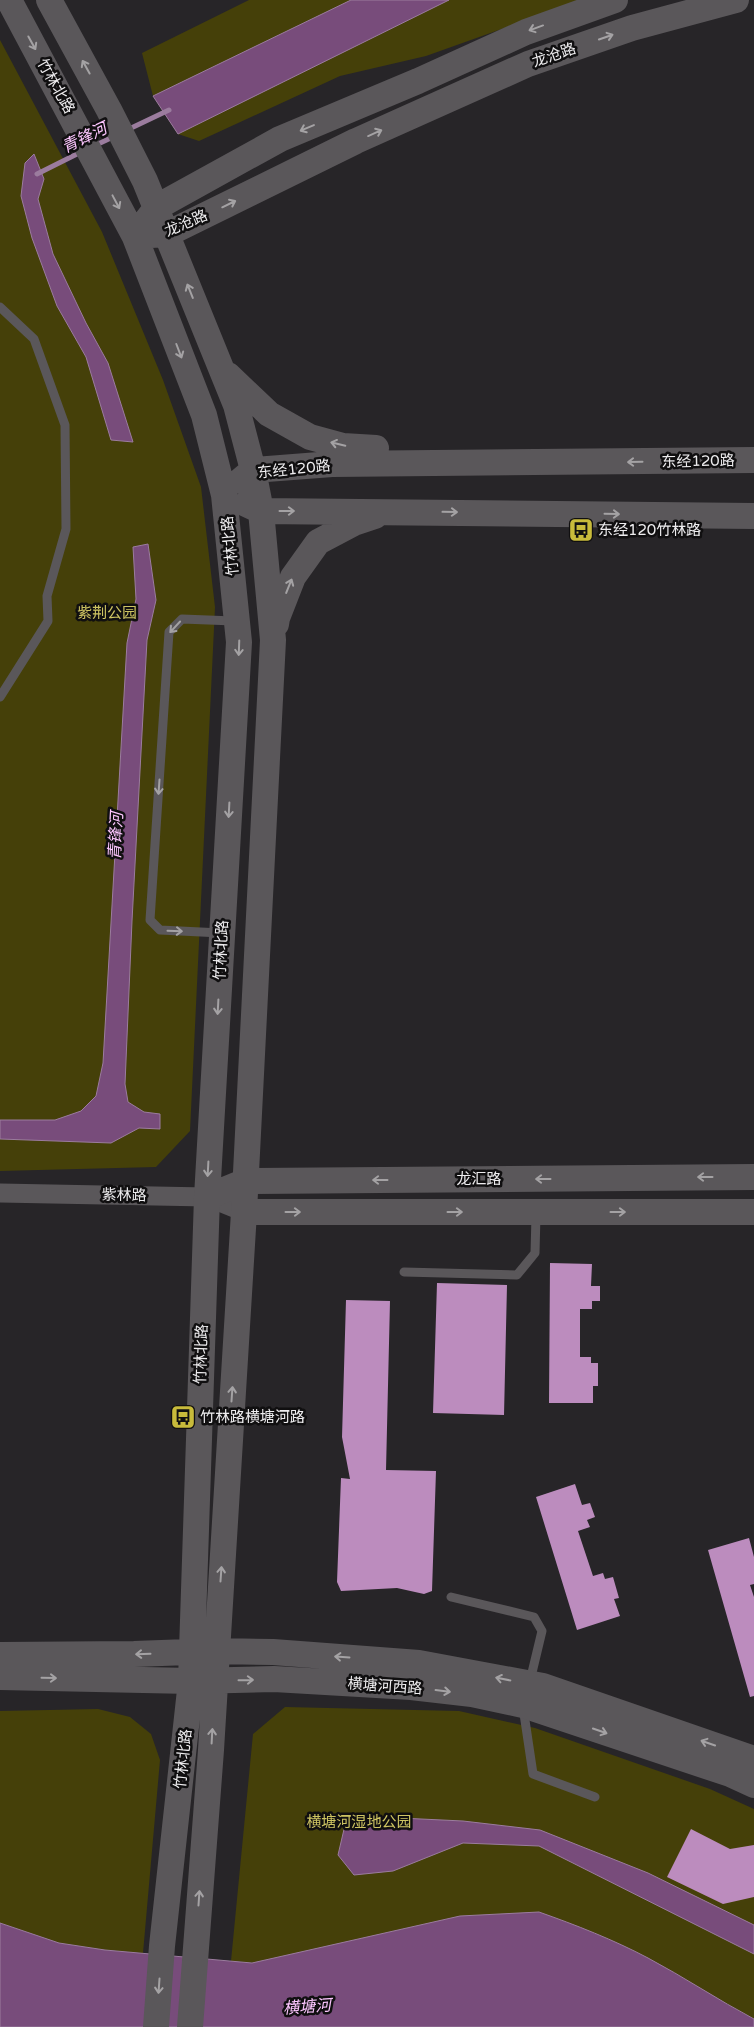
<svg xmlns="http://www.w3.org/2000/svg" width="754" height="2027" font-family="'Varela Round','Noto Sans SC',sans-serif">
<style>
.green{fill:#454009}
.water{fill:#784c7b;stroke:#9b7c9e}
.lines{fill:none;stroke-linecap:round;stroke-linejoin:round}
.stream{stroke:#9b7c9e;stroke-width:5}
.building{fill:#bc8cbe}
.lane{stroke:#5a575a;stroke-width:9}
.street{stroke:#5a575a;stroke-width:19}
.secondary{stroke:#5a575a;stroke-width:26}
.oneway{stroke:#a4a2a4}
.labels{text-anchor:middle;stroke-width:5;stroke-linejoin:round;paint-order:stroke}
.street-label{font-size:15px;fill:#eeedef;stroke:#100f10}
.poi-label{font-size:15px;fill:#eeedef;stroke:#100f10;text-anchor:start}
.park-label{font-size:15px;fill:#cec462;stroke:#100f10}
.water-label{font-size:16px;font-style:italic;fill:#fdc6ff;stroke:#100f10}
</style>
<rect width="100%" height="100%" fill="#272528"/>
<path class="green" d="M249,0H583L426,56L340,76L199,141L178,134L153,96L142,53Z
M0,40L102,232L163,380L201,487L215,607L190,1131L156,1167L0,1171Z
M285,1707L459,1711L535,1728L710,1789L754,1809V2019L721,2001L231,1961L253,1734Z
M98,1709L130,1717L151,1734L160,1760L143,1953L105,1950L59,1943L0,1923V1711Z"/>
<path class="water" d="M351,0H449L178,134L153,96Z
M34,154L44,179L38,199L53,254L86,323L108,363L133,442L111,440L86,357L57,306L32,238L21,196L25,163Z
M148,544L156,600L147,640L132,921L125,1084L128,1102L144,1112L160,1114V1129L139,1128L111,1143L0,1139V1120H55L81,1111L96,1096L103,1063L127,643L136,599L133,547Z
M379,1817L463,1821L540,1830L648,1873L754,1925V1954L539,1846L463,1843L393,1871L354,1875L338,1855L345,1825Z
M539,1912C576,1925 614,1940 648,1958C684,1977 718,2000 754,2019V2027H0V1923L59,1943L105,1950L252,1963L460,1916Z"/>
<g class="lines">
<path class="stream" d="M127,130L169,110
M96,145L115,136
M37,174L81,152"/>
</g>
<path class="building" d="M550,1263L592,1264L591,1286H600V1301H592V1309H580V1357H591V1363H598V1386H593V1403H549Z
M437,1283L507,1285L504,1415L433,1413Z
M346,1300L390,1301L386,1470L436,1471L432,1591L424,1594L397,1588L341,1591L337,1582L341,1478L350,1479L342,1437Z
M575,1484L582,1505L590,1503L595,1517L587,1520L590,1527L578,1531L593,1576L603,1573L605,1579L613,1577L619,1598L614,1599L620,1616L577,1630L536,1497Z
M749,1538L754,1557V1584L750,1585L754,1597V1696L750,1697L708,1550Z
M691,1829L730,1849L754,1845V1897L723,1904L667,1877Z"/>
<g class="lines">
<path class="lane" d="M0,307L34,339L65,425L66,529L47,596L48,621L0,697
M221,933L160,930L150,920L169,632L182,619L234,621
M404,1272L517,1275L535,1253L536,1215
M451,1597L534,1617L542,1631L530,1681
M523,1707L533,1774L595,1797"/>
<path class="street" d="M0,1193L207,1197L244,1212"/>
<path class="secondary" d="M9,0L135,237L204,415L224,495L239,642L207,1197L191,1681L162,1946L156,2027
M49,0L109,110L145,181L236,405L253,470L261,511L273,640L244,1212L211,1750L190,2027
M147,220L157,207L280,139L418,81L526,32L615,0
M151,235L167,234L356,141L528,64L632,28L736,0
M228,375L269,414L310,437L343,446L376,448
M240,481L253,470L332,464L754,460
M246,504L261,511L754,516
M276,624L277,618L293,577L318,542L354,523L375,516
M207,1197L246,1181L754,1177
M244,1212H754
M0,1655L134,1654L216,1651L273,1652L419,1663L543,1686L754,1759
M0,1677L191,1681L274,1679L411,1687L472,1694L523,1705L730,1774L754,1785"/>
</g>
<defs><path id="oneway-shaft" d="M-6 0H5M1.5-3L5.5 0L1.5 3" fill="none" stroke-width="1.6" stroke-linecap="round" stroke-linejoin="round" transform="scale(1.25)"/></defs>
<g class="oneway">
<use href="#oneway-shaft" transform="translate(536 28) rotate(160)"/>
<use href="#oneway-shaft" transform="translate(606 37) rotate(-19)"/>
<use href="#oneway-shaft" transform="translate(32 43) rotate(61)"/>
<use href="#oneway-shaft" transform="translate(86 67) rotate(-119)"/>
<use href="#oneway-shaft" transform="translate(307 128) rotate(157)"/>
<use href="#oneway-shaft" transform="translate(375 133) rotate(-24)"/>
<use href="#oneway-shaft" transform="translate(116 202) rotate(62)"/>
<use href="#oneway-shaft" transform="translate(229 204) rotate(-26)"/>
<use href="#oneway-shaft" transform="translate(190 291) rotate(-112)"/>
<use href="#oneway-shaft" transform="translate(179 351) rotate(69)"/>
<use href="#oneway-shaft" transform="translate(338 444) rotate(-167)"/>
<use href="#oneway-shaft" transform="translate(635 462) rotate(179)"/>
<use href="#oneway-shaft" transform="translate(287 511)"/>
<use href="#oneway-shaft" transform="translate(450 512) rotate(1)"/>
<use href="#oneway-shaft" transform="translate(612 514) rotate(1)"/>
<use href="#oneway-shaft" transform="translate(289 586) rotate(-68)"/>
<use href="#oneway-shaft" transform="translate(175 627) rotate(133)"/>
<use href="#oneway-shaft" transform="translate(239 648) rotate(92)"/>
<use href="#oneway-shaft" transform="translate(159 787) rotate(94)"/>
<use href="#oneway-shaft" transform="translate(229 810) rotate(93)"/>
<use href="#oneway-shaft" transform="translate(175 931) rotate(2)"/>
<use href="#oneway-shaft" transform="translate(218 1007) rotate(93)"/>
<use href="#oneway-shaft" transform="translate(208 1169) rotate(93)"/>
<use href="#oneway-shaft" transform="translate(705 1177) rotate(180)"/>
<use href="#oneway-shaft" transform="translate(543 1179) rotate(180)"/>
<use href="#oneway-shaft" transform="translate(380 1180) rotate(180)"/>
<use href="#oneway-shaft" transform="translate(293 1212)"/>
<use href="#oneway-shaft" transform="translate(455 1212)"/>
<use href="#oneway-shaft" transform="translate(618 1212)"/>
<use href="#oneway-shaft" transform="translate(232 1394) rotate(-86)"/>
<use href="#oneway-shaft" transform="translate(221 1574) rotate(-86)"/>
<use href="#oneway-shaft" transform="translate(143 1654) rotate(178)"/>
<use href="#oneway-shaft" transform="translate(342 1657) rotate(-176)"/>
<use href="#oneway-shaft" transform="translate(49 1678) rotate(1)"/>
<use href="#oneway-shaft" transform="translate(503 1679) rotate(-169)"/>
<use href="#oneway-shaft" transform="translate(246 1680) rotate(-1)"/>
<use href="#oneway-shaft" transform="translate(443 1691) rotate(7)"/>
<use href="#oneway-shaft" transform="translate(600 1731) rotate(19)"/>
<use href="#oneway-shaft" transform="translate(212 1736) rotate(-87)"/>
<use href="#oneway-shaft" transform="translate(708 1743) rotate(-161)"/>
<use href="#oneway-shaft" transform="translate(199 1898) rotate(-86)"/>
<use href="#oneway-shaft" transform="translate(159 1986) rotate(94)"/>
</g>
<defs>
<symbol id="bus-square" viewBox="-11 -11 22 22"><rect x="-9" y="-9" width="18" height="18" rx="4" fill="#c8bb3b" stroke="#100f10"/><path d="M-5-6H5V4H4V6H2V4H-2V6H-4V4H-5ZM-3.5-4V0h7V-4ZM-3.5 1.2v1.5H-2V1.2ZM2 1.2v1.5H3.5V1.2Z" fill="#111"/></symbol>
</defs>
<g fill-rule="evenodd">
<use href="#bus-square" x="567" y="516" width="28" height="28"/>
<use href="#bus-square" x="169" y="1403" width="28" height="28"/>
</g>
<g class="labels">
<g class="street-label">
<text transform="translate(554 55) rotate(-19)" y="5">龙沧路</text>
<text transform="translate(56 86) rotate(61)" y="5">竹林北路</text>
<text transform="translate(186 223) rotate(-23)" y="5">龙沧路</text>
<text transform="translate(698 461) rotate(-1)" y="5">东经120路</text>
<text transform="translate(294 469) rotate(-6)" y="5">东经120路</text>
<text transform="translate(230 546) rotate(-96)" y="5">竹林北路</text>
<text transform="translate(221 950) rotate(-87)" y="5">竹林北路</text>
<text x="479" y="1184">龙汇路</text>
<text transform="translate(124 1195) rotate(1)" y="5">紫林路</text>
<text transform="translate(201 1354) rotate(-88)" y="5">竹林北路</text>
<text transform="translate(385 1686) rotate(4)" y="5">横塘河西路</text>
<text transform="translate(183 1759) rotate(-84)" y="5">竹林北路</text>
</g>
<g class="poi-label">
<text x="598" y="535">东经120竹林路</text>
<text x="200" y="1422">竹林路横塘河路</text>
</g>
<g class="park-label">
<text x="107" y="618">紫荆公园</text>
<text x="359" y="1827">横塘河湿地公园</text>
</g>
<g class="water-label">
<text transform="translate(84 137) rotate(-26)" y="6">青锋河</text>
<text transform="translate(115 836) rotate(-87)" y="6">青锋河</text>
<text transform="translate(307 2006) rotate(-4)" y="6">横塘河</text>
</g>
</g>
</svg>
